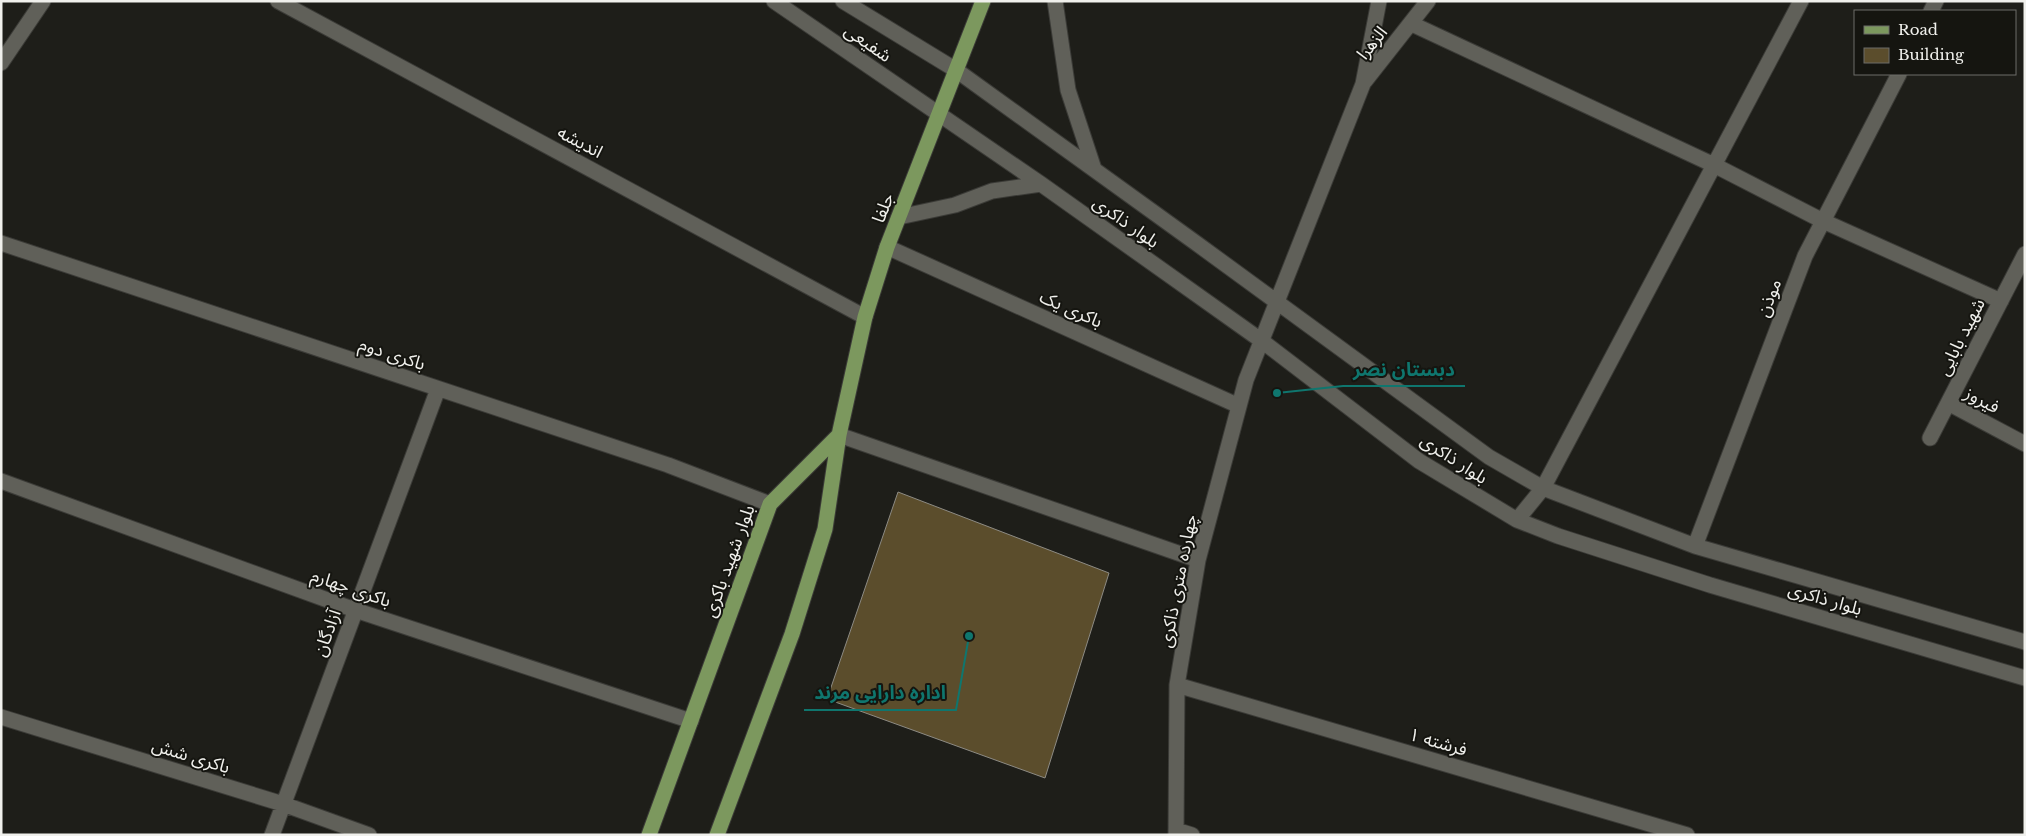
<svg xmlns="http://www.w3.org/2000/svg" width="2026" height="836" font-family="'Libre Baskerville','Noto Sans Arabic',serif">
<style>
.building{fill:#5b4d2c;stroke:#8d8b84}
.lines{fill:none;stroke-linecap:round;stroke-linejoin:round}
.minor-casing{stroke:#3b3b37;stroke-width:17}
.major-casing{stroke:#3b3b37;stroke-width:17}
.minor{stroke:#606059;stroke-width:15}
.major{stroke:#7c985e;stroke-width:15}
.labels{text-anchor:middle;stroke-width:4;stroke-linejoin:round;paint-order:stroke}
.street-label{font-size:18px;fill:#f0f0ec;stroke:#151510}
.leader{fill:none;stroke:#0f766e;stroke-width:2}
.callout-dot{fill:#0f766e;stroke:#151510;stroke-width:2}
.callout-label{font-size:19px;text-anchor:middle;font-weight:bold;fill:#0f766e;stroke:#151510;stroke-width:4;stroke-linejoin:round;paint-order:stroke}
</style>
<rect width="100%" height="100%" fill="#1e1e19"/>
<path class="building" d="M898,492L1109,573L1045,778L827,699Z"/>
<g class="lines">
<defs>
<path id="minor" d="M278,1L865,317
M774,1L1041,184L1262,341L1419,461L1517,520L1558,536L1710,585L2025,678
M843,1L956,70L1196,243L1489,457L1543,488L1695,546L2025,642
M1055,1L1068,90L1094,169
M1931,11L1936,1
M1412,24L1714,165L1823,221L2001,301
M1,63L43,1
M1365,81L1428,1
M899,217L955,205L992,191L1041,184
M1,243L668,465L770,504
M887,247L1239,406
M1948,403L2025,444
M839,435L1198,560
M1930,438L2025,254
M1,481L355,610L691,721
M1517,520L1543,488L1801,1
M1695,546L1805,256L1899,74
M1177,685L1687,835
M1,717L283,804L369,835
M1176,830L1192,835
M272,835L438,389
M1176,835L1177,685L1198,560L1246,380L1363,84L1379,1"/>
<path id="major" d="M839,435L865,317L887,247L983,1
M649,835L770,504L839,435L825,529L792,634L717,835"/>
</defs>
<use href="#minor" class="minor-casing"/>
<use href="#major" class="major-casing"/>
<use href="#minor" class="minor"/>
<use href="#major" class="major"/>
</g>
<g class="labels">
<g class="street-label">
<text transform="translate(868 43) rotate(35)" y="6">شفیعی</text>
<text transform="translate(1372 43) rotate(-51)" y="6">الزهرا</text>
<text transform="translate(580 142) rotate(28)" y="6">اندیشه</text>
<text transform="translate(883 208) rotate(-68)" y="6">جلفا</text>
<text transform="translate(1126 222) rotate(35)" y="6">بلوار ذاکری</text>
<text transform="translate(1769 298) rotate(-69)" y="6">موذن</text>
<text transform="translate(1071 309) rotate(24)" y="6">باکری یک</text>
<text transform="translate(1961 337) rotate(-63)" y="6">شهید بابایی</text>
<text transform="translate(392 354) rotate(18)" y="6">باکری دوم</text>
<text transform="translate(1982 400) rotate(28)" y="6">فیروز</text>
<text transform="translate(1454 459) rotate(33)" y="6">بلوار ذاکری</text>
<text transform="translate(729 561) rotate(-70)" y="6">بلوار شهید باکری</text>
<text transform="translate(1178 581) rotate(-79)" y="6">چهارده متری ذاکری</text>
<text transform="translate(351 588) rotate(19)" y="6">باکری چهارم</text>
<text transform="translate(1825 599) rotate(16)" y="6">بلوار ذاکری</text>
<text transform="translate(327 633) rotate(-70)" y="6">آزادگان</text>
<text transform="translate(1438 742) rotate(16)" y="6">فرشته ۱</text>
<text transform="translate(191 756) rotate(17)" y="6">باکری شش</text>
</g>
</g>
<path class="leader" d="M1277 393L1343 386H1465M969 636L956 710H804"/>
<g class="callout-dot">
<circle cx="1277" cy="393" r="5"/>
<circle cx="969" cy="636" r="5"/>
</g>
<g class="callout-label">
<text x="1404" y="376">دبستان نصر</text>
<text x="880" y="699">اداره دارایی مرند</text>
</g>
<rect width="2026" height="836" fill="none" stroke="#f0f0ec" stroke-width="5"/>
<rect x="1854" y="10" width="162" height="65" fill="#151510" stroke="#6d6d68"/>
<rect x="1864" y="26" width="25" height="8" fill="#7c985e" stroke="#6d6d68"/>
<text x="1898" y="35" font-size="15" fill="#f0f0ec">Road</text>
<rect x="1864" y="48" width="25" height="15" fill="#5b4d2c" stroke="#6d6d68"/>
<text x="1898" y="60" font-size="15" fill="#f0f0ec">Building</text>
</svg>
